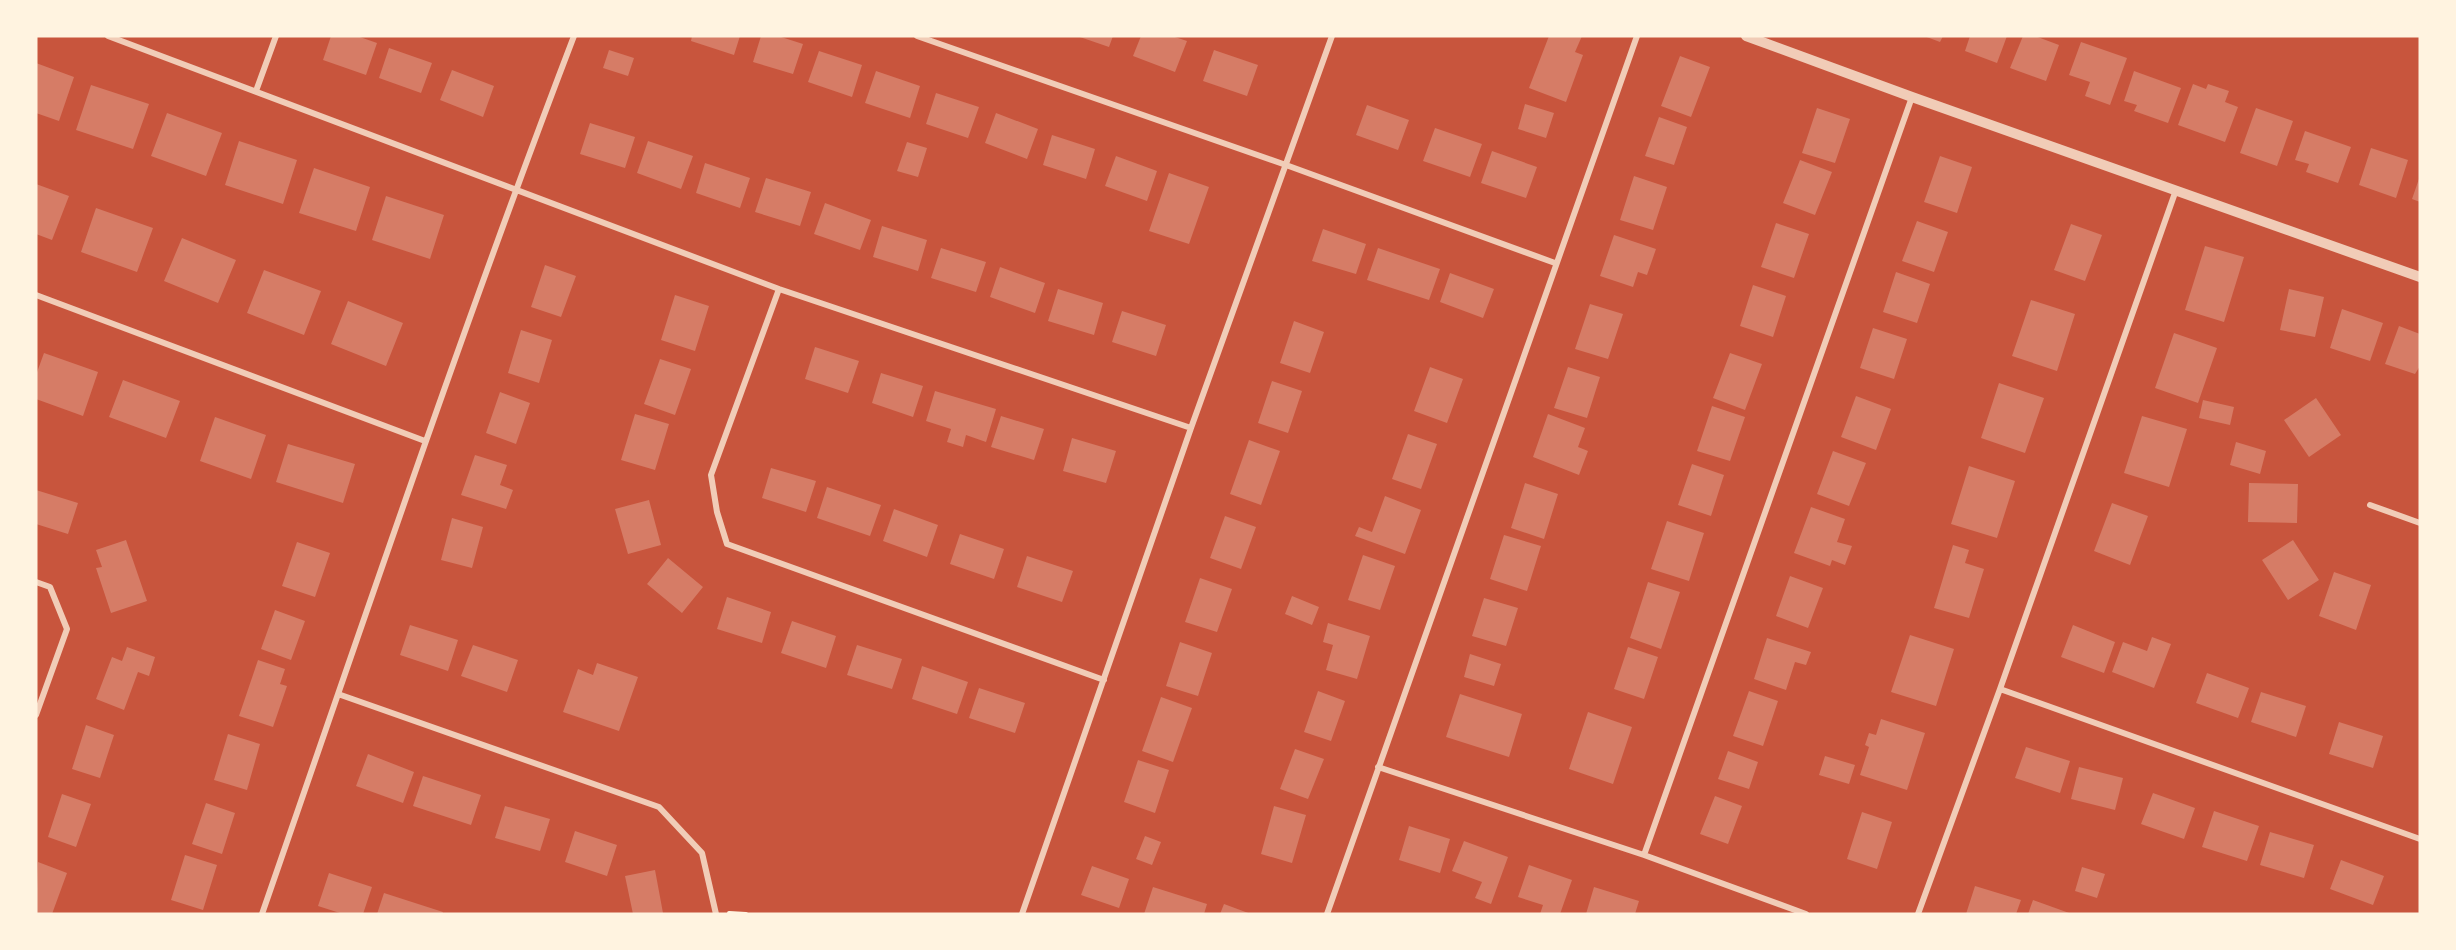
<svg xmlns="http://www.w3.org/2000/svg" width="2456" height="950" font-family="'Varela Round',sans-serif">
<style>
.building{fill:#d67c66}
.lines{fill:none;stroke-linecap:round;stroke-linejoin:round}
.path{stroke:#fff3e0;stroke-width:4}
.minor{stroke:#f1ccb7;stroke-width:6}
.tertiary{stroke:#f1ccb7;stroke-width:10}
</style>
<rect width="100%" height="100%" fill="#c8553d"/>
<path class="building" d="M331,36H357L377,43L366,75L323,60Z
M692,36H740L734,55L691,41Z
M761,36H778L803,44L793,74L753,62Z
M1077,36H1113L1109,47Z
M1141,36H1172L1187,41L1175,72L1133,56Z
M1549,36H1582L1575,52L1583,55L1566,102L1529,88Z
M1924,36H1943L1940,42Z
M1970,36H2007L1997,63L1965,51Z
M2023,36H2035L2059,45L2046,81L2010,68Z
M2081,42L2127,58L2110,105L2085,96L2090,82L2069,75Z
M389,48L432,63L421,93L379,78Z
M609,50L634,58L628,76L603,68Z
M1214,50L1258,65L1247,96L1203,81Z
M819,51L862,65L852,97L808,82Z
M1680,56L1710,67L1691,117L1661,106Z
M36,63L74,77L59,121L36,113Z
M452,70L494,86L483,117L440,100Z
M876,71L920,86L910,118L865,103Z
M2134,71L2181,88L2168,123L2134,111L2137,105L2124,101Z
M2193,84L2206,89L2208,84L2229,91L2225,102L2238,107L2225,142L2178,125Z
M91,85L149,104L133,149L76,130Z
M936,93L979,107L968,138L926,124Z
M1525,104L1554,113L1546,138L1518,129Z
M1367,105L1409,120L1398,150L1356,135Z
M1817,108L1850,119L1835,163L1802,153Z
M2256,108L2293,121L2277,166L2240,153Z
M167,113L222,133L206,176L151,156Z
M996,113L1038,129L1027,159L985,143Z
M1659,117L1687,127L1674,165L1645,156Z
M590,123L635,137L625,168L580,154Z
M1435,128L1482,144L1470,177L1423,161Z
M2305,131L2351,147L2338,183L2306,172L2309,164L2295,160Z
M1052,135L1095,149L1086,179L1043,165Z
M239,141L297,160L283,204L225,185Z
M648,141L693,156L681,189L637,173Z
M907,142L927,148L918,177L897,171Z
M2371,148L2408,160L2396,198L2359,185Z
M1492,151L1537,167L1526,198L1481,183Z
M1116,156L1157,171L1147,201L1105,186Z
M1940,156L1972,167L1957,213L1924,202Z
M1800,160L1832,172L1815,215L1783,203Z
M705,163L750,178L740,208L696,193Z
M314,168L370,187L356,231L299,213Z
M1169,173L1209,187L1189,244L1149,231Z
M1634,176L1667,187L1653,230L1620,220Z
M2420,176V202L2412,199Z
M766,178L811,192L800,226L755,212Z
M36,184L69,196L52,240L36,234Z
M386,196L444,215L430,259L372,240Z
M825,203L871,220L860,250L814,234Z
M96,208L153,228L137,272L81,252Z
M1917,221L1948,232L1934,272L1902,261Z
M1776,223L1809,234L1794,278L1761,267Z
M2071,224L2102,235L2085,281L2054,270Z
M882,226L927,240L918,271L873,257Z
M1323,229L1366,244L1356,274L1312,261Z
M1614,235L1656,249L1647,275L1638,272L1633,287L1600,276Z
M182,238L236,260L218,303L164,281Z
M2205,246L2244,257L2224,322L2185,310Z
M941,248L986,262L976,292L931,278Z
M1378,248L1440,269L1429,300L1367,280Z
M545,265L576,276L561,317L531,307Z
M1000,267L1045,283L1035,313L990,297Z
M264,270L321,291L304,335L247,313Z
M1896,272L1930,284L1917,323L1883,312Z
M1450,273L1494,289L1483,318L1440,302Z
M1753,285L1786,296L1773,337L1740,326Z
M1058,289L1103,303L1094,335L1048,321Z
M2289,289L2324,297L2315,337L2280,330Z
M675,295L709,306L695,351L661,340Z
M2031,300L2075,314L2057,371L2012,356Z
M348,301L403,323L386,366L331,344Z
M1590,304L1623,314L1608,359L1575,349Z
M2342,309L2383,323L2370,361L2330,348Z
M1122,311L1166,325L1156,356L1112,342Z
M1294,321L1324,332L1310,373L1280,363Z
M2399,326L2420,334V366L2415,374L2385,364Z
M1873,328L1907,339L1894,379L1860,368Z
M521,330L552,340L539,383L508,373Z
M2174,333L2217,348L2198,403L2155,388Z
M815,347L859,361L848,393L805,379Z
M44,353L98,372L83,416L36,399V375Z
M1730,353L1762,364L1745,410L1713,398Z
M660,359L691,369L675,415L644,404Z
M1430,367L1463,379L1447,423L1414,411Z
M1568,367L1600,377L1587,418L1554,408Z
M881,373L923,386L913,417L872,403Z
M123,380L180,401L166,438L109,417Z
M1272,381L1302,391L1288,433L1258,423Z
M1999,383L2044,398L2025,453L1981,438Z
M935,391L996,409L986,442L966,435L963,447L947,442L951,429L926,421Z
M500,392L530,403L516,444L486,433Z
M1856,396L1891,409L1876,450L1841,437Z
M2316,398L2341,435L2309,457L2284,420Z
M2203,400L2234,407L2230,425L2199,418Z
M1712,406L1745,417L1730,461L1697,451Z
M635,414L669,424L655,470L621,460Z
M1548,414L1585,428L1578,447L1588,451L1579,475L1533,457Z
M1001,416L1044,429L1034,460L991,447Z
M2142,416L2187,429L2169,487L2124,473Z
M215,417L266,435L251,479L200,461Z
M1408,434L1437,444L1421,489L1392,479Z
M1072,438L1116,451L1106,483L1063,471Z
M1249,440L1280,451L1261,505L1230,494Z
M2236,442L2266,451L2260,474L2230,465Z
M288,444L355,464L343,503L276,482Z
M1833,451L1866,463L1849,506L1817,494Z
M475,455L507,465L500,485L513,490L506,509L461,495Z
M1692,464L1724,475L1711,516L1678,505Z
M1969,466L2015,481L1997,538L1951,524Z
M771,468L816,481L806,512L762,498Z
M1525,483L1558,494L1544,539L1511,528Z
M2249,483L2298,484L2297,523L2248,522Z
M827,487L881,505L870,536L817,518Z
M36,490L78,503L68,534L36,524Z
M1385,496L1421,510L1405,554L1355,536L1359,527L1372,532Z
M649,500L661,545L628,554L615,509Z
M2112,503L2148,516L2130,565L2094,551Z
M1811,507L1845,519L1837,542L1852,546L1845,565L1832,560L1830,566L1794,553Z
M894,509L938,525L927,557L883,541Z
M1225,516L1256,527L1241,569L1210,558Z
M452,518L483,527L472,568L441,560Z
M1667,521L1704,533L1689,581L1651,569Z
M960,534L1004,549L994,579L950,564Z
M1504,535L1541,546L1527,591L1490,579Z
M126,540L147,601L111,613L96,568L102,567L96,550Z
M2293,540L2319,580L2288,600L2262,560Z
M297,542L330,553L315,597L282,586Z
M1953,545L1969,550L1965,563L1984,569L1969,618L1934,608Z
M1363,555L1395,566L1380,610L1348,600Z
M1027,556L1073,571L1062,602L1017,587Z
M668,558L703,587L682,613L647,584Z
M2334,572L2371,585L2356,630L2319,616Z
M1790,576L1823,588L1808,628L1776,616Z
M1200,578L1232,589L1217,632L1185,622Z
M1648,582L1680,592L1661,649L1630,638Z
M1292,596L1319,607L1312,625L1285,614Z
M727,597L771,612L762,643L717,629Z
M1484,598L1518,608L1506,646L1472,636Z
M275,610L305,621L291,660L261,649Z
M792,621L836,636L826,668L781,653Z
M1328,623L1370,636L1357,679L1326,670L1333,645L1323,642Z
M410,625L458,640L448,671L400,655Z
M2073,625L2115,642L2104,673L2061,657Z
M1910,635L1954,649L1936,706L1891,692Z
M2152,637L2171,644L2154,688L2112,672L2123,642L2147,651Z
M1767,638L1811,652L1806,665L1795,662L1786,690L1754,679Z
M1180,642L1212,653L1198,696L1166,686Z
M473,645L518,660L507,692L461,676Z
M857,645L902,659L892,689L847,675Z
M127,647L155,657L149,676L138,672L124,710L96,699L112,657L122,661Z
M1628,647L1658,657L1644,699L1614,689Z
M1470,654L1501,664L1494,686L1464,677Z
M258,660L285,669L280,684L287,686L273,727L239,716Z
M597,663L638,677L619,731L563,712L578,669L593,675Z
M922,666L968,682L957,714L912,699Z
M2207,673L2249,688L2238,718L2196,703Z
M979,688L1025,703L1015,733L969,718Z
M1318,691L1345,701L1331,741L1304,732Z
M1749,691L1778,701L1763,746L1733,736Z
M2261,692L2306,706L2296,737L2251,722Z
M1460,694L1522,714L1509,757L1446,737Z
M1161,697L1192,708L1173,762L1142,751Z
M1588,712L1632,727L1613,784L1569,769Z
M1881,719L1925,733L1907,790L1860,775L1869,747L1865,745L1869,733L1876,735Z
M2339,722L2383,736L2373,768L2329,754Z
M86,725L114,735L100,778L72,769Z
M228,734L260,744L247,790L214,780Z
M2026,747L2070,761L2060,793L2015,778Z
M1295,749L1324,759L1308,799L1280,789Z
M1728,751L1758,762L1749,789L1718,779Z
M368,754L414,772L403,803L356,786Z
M1825,756L1855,765L1849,784L1819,775Z
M1138,760L1169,770L1155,813L1124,802Z
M2079,767L2123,778L2115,810L2071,799Z
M423,776L481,795L471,825L413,806Z
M2153,793L2195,808L2184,839L2141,824Z
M62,794L91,804L76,847L48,837Z
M1715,796L1742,806L1728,844L1700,834Z
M206,803L235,813L222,854L192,844Z
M505,806L550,819L540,851L495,838Z
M1274,806L1306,815L1292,863L1261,854Z
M2214,811L2259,826L2247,861L2202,847Z
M1862,812L1892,822L1877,869L1847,859Z
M1409,826L1450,839L1440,873L1399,860Z
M575,831L617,845L607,876L565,862Z
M2270,832L2314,845L2304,878L2260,865Z
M1145,836L1161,842L1152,865L1136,859Z
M1464,841L1508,857L1491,904L1475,898L1482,882L1452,871Z
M185,855L217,865L203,910L171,900Z
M2341,860L2384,876L2373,905L2330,889Z
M38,862L67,873L52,914H36Z
M1529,865L1572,880L1560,914H1540L1543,905L1518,897Z
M1092,866L1129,879L1119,908L1081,895Z
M2082,867L2105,874L2097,898L2075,891Z
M655,870L663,913L633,914L625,876Z
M329,873L372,887L363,914H343L318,906Z
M1975,886L2021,900L2016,914H1966Z
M1153,887L1207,904L1204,914H1144Z
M1594,887L1639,901L1635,914H1586Z
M384,893L443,912L442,914H377Z
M2033,900L2072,914H2028Z
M1224,904L1251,914H1220Z"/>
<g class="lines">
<path class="path" d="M729,913L746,914"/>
<path class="minor" d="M108,36L779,289L1191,428
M917,36L1286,165L1555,263
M256,91L276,36
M779,289L711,475L717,512L727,544L1104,680
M36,295L425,441
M2370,505L2420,523
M36,582L50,587L67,629L36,715
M2000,689L2420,839
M338,694L659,807L702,853L716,914
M1378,767L1644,855L1806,914
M1644,855L1912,97
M262,914C364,620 463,326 574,36
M1022,914L1191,428L1332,36
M1327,914L1637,36
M1918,914L2000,689L2176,190"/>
<path class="tertiary" d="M1746,36L1912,97L2420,277"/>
</g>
<rect width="2456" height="950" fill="none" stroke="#fff3e0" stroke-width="75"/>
</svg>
